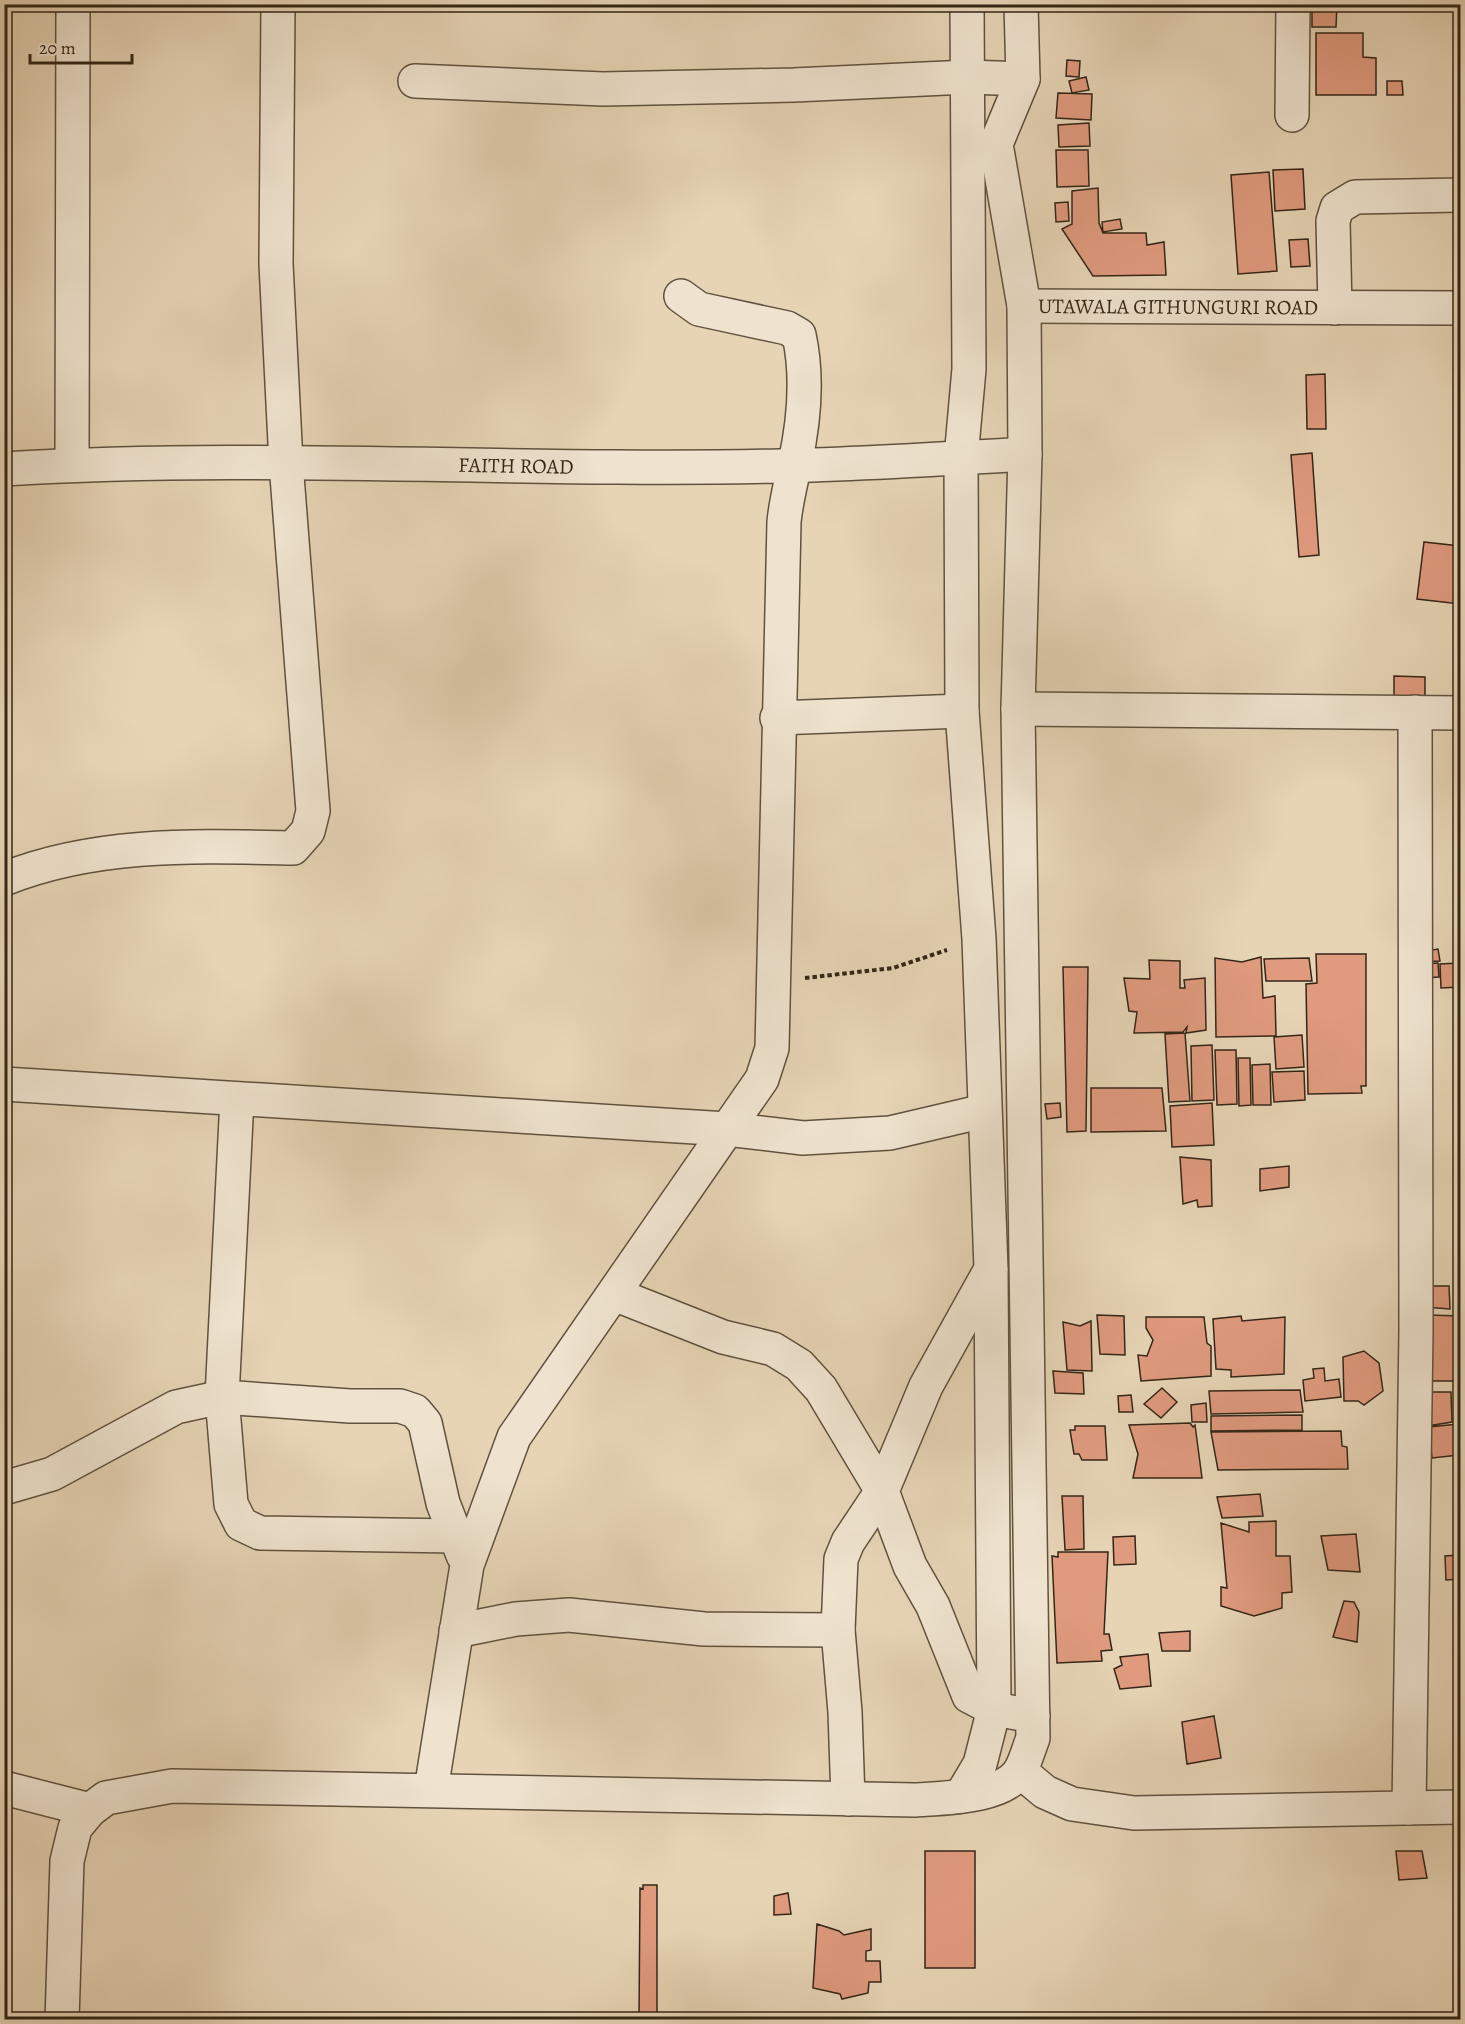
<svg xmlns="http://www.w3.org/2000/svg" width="1465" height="2024" font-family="Alegreya,serif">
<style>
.building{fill:#e09a7e;stroke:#342617;stroke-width:1.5}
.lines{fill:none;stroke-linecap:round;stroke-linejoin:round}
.minor-casing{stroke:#60523e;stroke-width:36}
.tertiary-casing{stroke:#60523e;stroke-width:36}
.path{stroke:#342617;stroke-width:4;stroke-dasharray:4.5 3;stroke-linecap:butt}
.minor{stroke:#efe3cf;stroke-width:33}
.tertiary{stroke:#efe3cf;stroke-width:33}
.labels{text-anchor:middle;stroke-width:6;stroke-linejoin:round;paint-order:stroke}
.street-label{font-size:21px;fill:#342617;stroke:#efe3cf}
</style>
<rect width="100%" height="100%" fill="#e6d4b5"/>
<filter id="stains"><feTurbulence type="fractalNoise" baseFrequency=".00333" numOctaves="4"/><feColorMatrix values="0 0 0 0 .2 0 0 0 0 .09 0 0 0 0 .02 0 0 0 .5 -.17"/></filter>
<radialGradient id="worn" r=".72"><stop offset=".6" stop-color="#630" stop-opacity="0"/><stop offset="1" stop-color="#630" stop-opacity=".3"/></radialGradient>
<path class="building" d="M1312,4H1337L1336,27H1312Z
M1316,33H1363V57L1376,58V95H1316Z
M1460,45V116H1455Z
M1067,60L1080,61L1079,77L1066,76Z
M1086,77L1089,90L1072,93L1069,81Z
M1387,81H1402L1403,95H1387Z
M1058,93L1092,94L1091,120L1056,118Z
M1089,123L1090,146L1059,147L1058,125Z
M1056,150H1088L1089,186L1057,187Z
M1303,169L1305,209L1275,211L1273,170Z
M1269,172L1277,271L1238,274L1231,175Z
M1098,188L1099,223L1103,233H1146L1147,245L1164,242L1166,275L1093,276L1062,229L1072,224V191Z
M1068,202L1069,221L1056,222L1055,203Z
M1120,219L1122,229L1103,232L1102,222Z
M1308,239L1310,266L1291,267L1289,240Z
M1325,374L1326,429H1307L1306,375Z
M1312,453L1319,555L1299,557L1291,455Z
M1424,542L1460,546V604L1417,599Z
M1394,676L1425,677V697L1394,696Z
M1438,949L1440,961L1422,962L1420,952Z
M1316,954H1366V1086H1361L1362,1093L1308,1094L1306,984L1317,983Z
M1261,957L1263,998L1275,996L1276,1036L1216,1037L1215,958L1242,962Z
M1309,958L1312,981H1266L1264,959Z
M1149,960L1180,961V988H1185L1184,980L1205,978L1206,1030L1186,1033L1187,1027L1183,1032L1134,1033L1137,1012L1129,1011L1124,978L1150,979Z
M1438,963L1439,977L1423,978V964Z
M1460,963V987L1441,988L1440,964Z
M1063,967H1088L1086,1131L1067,1132Z
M1185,1033L1190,1101L1169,1102L1165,1034Z
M1302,1035L1304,1067L1276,1069L1274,1037Z
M1212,1045L1214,1100L1192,1101L1191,1046Z
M1215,1050H1236L1237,1104L1217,1105Z
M1238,1058H1250L1251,1105L1239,1106Z
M1270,1064L1271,1105H1253L1252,1065Z
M1304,1071L1305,1100L1274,1102L1272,1072Z
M1091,1088H1162L1166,1131L1091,1132Z
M1060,1103L1061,1117L1047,1119L1045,1104Z
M1212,1103L1214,1145L1172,1147L1170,1106Z
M1180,1157L1211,1160L1212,1206L1198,1207L1197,1200L1183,1204Z
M1289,1166V1187L1260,1191V1169Z
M1424,1286H1449L1450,1309L1424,1307Z
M1097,1315L1124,1316L1125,1355L1100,1354Z
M1428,1315L1460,1316V1381H1430Z
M1241,1316L1242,1321L1285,1317L1284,1374L1231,1377V1370L1216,1369L1213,1319Z
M1146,1317H1204L1207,1343L1211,1346V1376L1141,1381L1138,1355L1147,1356L1153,1340L1146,1328Z
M1091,1321L1092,1371L1067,1370L1063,1322L1080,1326Z
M1364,1351L1379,1363L1383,1391L1364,1405L1358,1401H1344L1343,1357Z
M1324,1368L1325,1381L1339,1379L1341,1397L1305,1401L1303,1380L1314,1378L1313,1369Z
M1053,1371L1083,1373L1084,1394L1055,1393Z
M1162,1388L1177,1402L1161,1418L1144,1404Z
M1300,1390L1303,1412L1211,1414L1209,1391Z
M1426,1392H1451L1452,1422L1427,1426Z
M1131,1395L1133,1412H1119L1118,1396Z
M1206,1403L1207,1422H1192L1191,1405Z
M1302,1415V1430L1211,1431V1416Z
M1190,1423L1193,1427L1195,1425L1202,1478H1133L1138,1454L1129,1425Z
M1458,1424L1459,1455L1432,1458L1429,1427Z
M1075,1426H1105L1107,1460H1082L1079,1454H1074L1070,1430H1075Z
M1341,1431L1342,1446L1347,1447L1348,1469L1218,1470L1211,1432Z
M1260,1494L1263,1516L1222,1518L1217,1497Z
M1062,1496H1083L1084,1549L1065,1550Z
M1276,1521V1556H1290L1292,1592L1282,1593V1608L1254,1616L1221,1606V1587L1227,1588L1221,1523L1249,1532V1522Z
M1356,1534L1360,1572L1328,1570L1321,1536Z
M1135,1536L1136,1564L1114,1565L1113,1537Z
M1058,1552H1108L1104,1634H1109L1112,1650L1101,1651L1102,1661L1057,1663L1052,1556L1058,1557Z
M1460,1555V1579L1446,1580L1445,1556Z
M1344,1601L1354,1602L1359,1612L1357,1642L1333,1637Z
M1190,1631V1651H1162L1159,1633Z
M1148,1654L1151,1686L1120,1689L1114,1669L1122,1665L1120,1657Z
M1214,1716L1221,1758L1187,1764L1182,1722Z
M925,1851H975V1968H925Z
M1396,1851H1422L1427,1878L1399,1880Z
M643,1885H657V2020H639L640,1888L643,1889Z
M788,1893L791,1914L774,1915V1896Z
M817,1924L839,1931L844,1935L871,1929V1950L866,1951V1961H880L881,1982H869L868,1993L842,1999L840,1994L813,1988Z"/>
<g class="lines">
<defs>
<g id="minor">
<path d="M415,81L603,89L794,85L968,77L1023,79"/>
<path d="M1292,115L1293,4"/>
<path d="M1335,308L1333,221L1337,208L1355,197L1460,195"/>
<path d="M72,465L73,4"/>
<path id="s1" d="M4,469C262,453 521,472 779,466C861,464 943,459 1025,454"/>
<path d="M1018,709L1460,713"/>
<path d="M777,718L962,711"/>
<path d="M4,879C96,842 197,846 293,848L308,831L313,811L286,463L276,264L278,4"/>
<path d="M4,1084L727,1129L803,1138L890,1133L984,1111"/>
<path d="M237,1099L222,1397L231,1504L241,1524L260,1533L456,1536"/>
<path d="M614,1294L723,1337L773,1349L799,1365L821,1389L882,1491L910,1566L933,1606L969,1696L994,1709L1033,1716"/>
<path d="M4,1488L52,1474L176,1407L222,1397L350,1406H400L415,1411L425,1423L443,1503L463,1555"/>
<path d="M456,1631L516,1619L569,1615L704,1629L838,1630"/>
<path d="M1020,1771L1045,1792L1072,1804L1134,1813L1460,1807"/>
<path d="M4,1788L90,1810"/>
<path d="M431,1790L467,1565L514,1437L762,1079L772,1048L784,522C786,501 791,483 795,463C804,422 808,376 799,335L787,328L699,309L681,296"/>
<path d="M961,1796L980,1764L994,1709L991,1271"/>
<path d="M848,1799L845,1712L838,1630L841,1559L848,1542L882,1491L926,1386L991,1269L979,939L962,711L961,458L969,369L967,4"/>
<path d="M1409,1808L1416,1331L1415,712"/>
</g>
<g id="tertiary">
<path id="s2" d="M1024,306L1460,308"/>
<path d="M62,2020L67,1861L75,1828L90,1810L106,1798L172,1786L915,1800C943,1798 1006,1798 1021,1769C1026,1760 1029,1748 1033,1738L1018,709L1025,454L1024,306L996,144L1023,79L1021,4"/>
</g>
</defs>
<use href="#minor" class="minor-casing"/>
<use href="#tertiary" class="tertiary-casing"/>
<path class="path" d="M805,978L893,968L947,950"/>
<use href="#minor" class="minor"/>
<use href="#tertiary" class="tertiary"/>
</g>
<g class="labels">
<g class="street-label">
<text dy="7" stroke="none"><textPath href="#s2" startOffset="154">UTAWALA GITHUNGURI ROAD</textPath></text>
<text dy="7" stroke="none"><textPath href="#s1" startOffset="512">FAITH ROAD</textPath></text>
</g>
</g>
<rect width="1465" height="2024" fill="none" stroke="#e6d4b5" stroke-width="24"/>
<rect x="6" y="6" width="1453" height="2012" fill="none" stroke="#342617" stroke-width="3"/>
<rect x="12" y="12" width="1441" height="2000" fill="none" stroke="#342617" stroke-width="1.5"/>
<path d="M30 54v9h102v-9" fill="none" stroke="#342617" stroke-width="3"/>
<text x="39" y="54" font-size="18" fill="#342617" stroke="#efe3cf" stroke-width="4.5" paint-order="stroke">20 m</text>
<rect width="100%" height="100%" filter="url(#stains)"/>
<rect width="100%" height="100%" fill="url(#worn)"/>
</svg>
